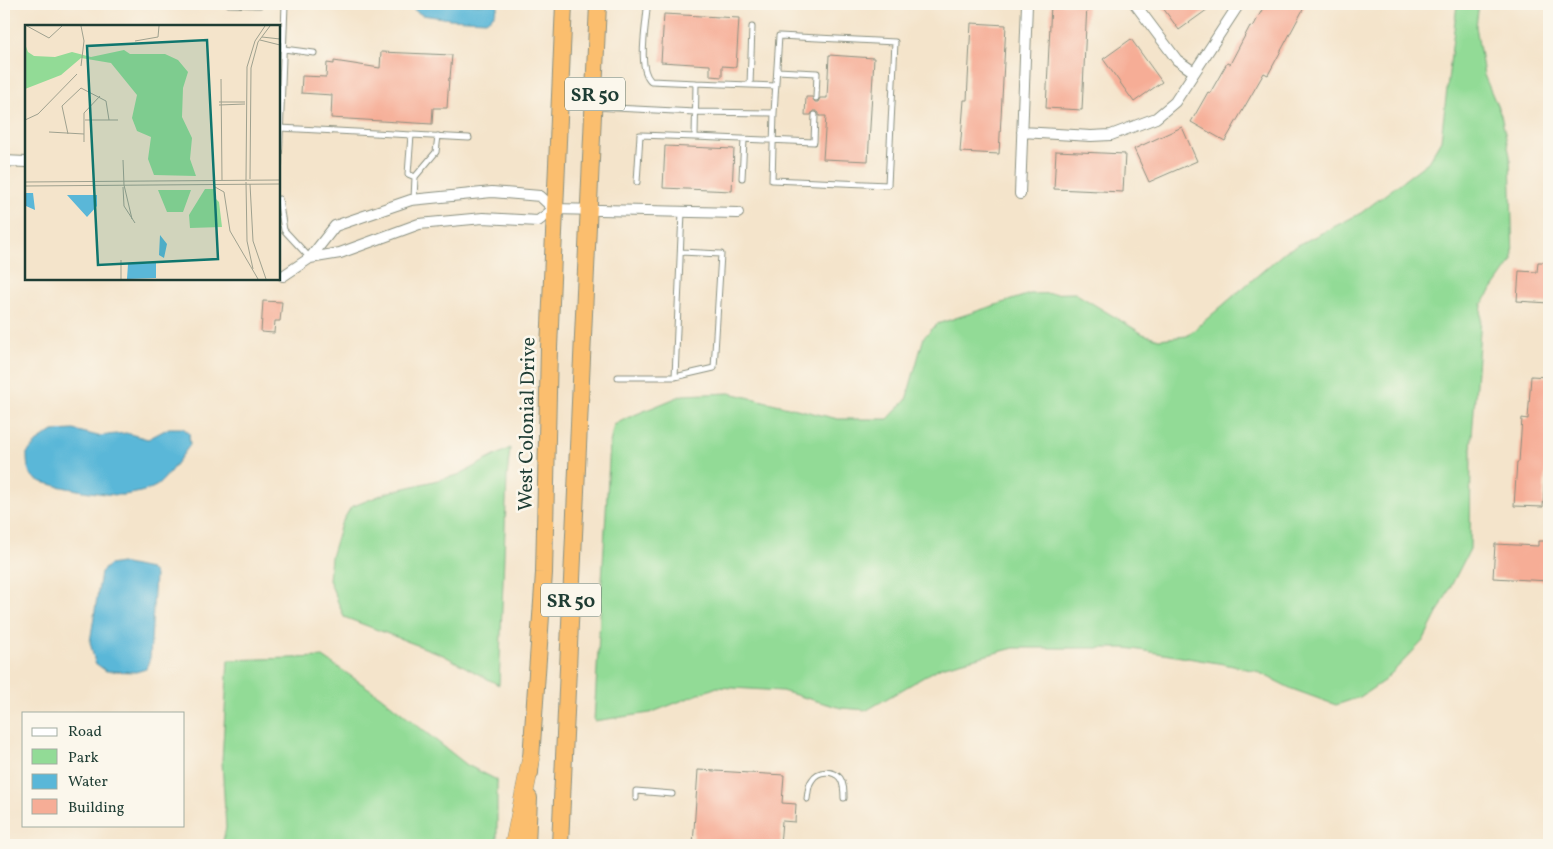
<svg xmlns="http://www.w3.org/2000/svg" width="1553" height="849" font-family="Vollkorn,serif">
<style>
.green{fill:#92db96;stroke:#588c65}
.water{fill:#5ab7d8;stroke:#3c7a86}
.building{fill:#f6ad96}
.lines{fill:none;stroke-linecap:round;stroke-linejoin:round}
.service-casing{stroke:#8a9080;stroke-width:7}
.minor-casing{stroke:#8a9080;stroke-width:12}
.trunk-casing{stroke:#8a9080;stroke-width:18}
.motorway-casing{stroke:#8a9080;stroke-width:19}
.service{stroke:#fff;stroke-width:5}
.minor{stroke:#fff;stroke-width:10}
.trunk{stroke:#fbbe6e;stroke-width:16}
.motorway{stroke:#fbbe6e;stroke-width:18}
.labels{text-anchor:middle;stroke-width:5;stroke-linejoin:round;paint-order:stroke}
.shield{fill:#fbf7ec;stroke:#61756b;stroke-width:1}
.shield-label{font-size:19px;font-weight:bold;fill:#1f3d34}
.street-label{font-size:20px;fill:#1f3d34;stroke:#fbf7ec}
.inset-road{fill:none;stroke:#9fa18f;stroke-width:1}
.view{fill:#0f766e;fill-opacity:0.15;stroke:#0f766e;stroke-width:2.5}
.inset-edge{fill:none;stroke:#1f3d34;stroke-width:2.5}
</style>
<rect width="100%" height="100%" fill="#fbf7ec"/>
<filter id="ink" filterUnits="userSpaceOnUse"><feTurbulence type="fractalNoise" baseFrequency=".02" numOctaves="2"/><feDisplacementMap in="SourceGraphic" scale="10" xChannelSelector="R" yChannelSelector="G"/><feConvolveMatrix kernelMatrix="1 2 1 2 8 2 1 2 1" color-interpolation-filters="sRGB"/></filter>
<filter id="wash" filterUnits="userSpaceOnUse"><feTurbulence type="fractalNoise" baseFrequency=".0096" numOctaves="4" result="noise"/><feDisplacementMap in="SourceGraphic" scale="20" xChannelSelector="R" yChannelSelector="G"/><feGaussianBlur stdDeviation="1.12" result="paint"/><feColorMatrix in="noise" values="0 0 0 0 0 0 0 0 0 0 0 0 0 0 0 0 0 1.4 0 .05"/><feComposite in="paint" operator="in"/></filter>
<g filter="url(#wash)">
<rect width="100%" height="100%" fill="#f4e4cb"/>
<path class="green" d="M1457,4H1479L1476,26L1484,75L1501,115L1510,156L1513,260L1482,304L1471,449L1470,549L1423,641L1385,680L1360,697L1336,705L1292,689L1256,671L1224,664L1127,648H1014L941,667L867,710L841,708L782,691L717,687L650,713L594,721L610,443L614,425L627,418L683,395L730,393L838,419H888L906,400L924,337L937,324L1030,294L1075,293L1143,334L1159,339L1187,336L1286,251L1361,213L1428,162L1441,140Z
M510,448L507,477L499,685L443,655L344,617L329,580L331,557L341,524L351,507L389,492L458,475Z
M323,657L380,696L467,765L497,780V845H458L437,841L432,845H222L226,828L222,761L228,660Z"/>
<path class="water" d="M405,4H499L494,15L486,21L450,19L422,15Z
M169,428H183L189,433L190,445C183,454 165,481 156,486C147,491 134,494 123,495C110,496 43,486 34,478C27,472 27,462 27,453L39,440L53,431L74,430L98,436L126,433L148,439Z
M121,563L150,569L155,575L150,658L146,669L136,672L106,671L95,663L90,642L101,572L109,565Z"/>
<g id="blocks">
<path class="building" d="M1051,4H1087L1082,110L1046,108Z
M1160,4H1215L1179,30Z
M1265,4H1306L1268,75L1264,73L1225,141L1191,122L1208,92L1210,93L1227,63L1230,64L1250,26L1253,27Z
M664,14L739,18L736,67L722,66V77L710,76V65L661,62Z
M971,23L1006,25L999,154L960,152L964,100H967Z
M1131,39L1162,82L1134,102L1103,59Z
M381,52L452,55L450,78H449L447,108H433L432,124L331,118L332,95L301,93L302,76L326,77L327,63L334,64V61L380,68Z
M829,55L874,58L868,161L823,159L826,116H819V113L816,111H813L811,115H805L806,97H812L815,102H818L820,98H827Z
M1182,127L1197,161L1149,182L1134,149Z
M665,146L734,149L732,191L663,188Z
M1056,151L1125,154L1123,192L1054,189Z
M1538,262H1549V303L1517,301L1519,271L1537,272Z
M263,301L282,302L280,321H275L274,333L261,332Z
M1531,376L1549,377V457L1546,456L1543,507L1514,506L1517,462H1519L1522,418L1528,419Z
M1538,541H1549V581L1493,578L1495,544L1538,546Z
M698,770L784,775L782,803L796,804L795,822L782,821L780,845H693Z"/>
</g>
</g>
<g filter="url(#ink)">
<use href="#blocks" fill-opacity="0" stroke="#8a9080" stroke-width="1"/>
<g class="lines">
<defs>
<path id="service" d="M229,4L259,5L263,4
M649,4L647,8C646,27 637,68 651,81L696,83L695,137L814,142L815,115
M284,49L314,53
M777,71L817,73L816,98
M696,83L776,86
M750,85L752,27
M595,107L695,112L774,113L779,36L895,42L888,185L772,180L774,113
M280,128L469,138
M411,135L408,174L415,177
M279,164L285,4
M742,178L744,140
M637,182L640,135L695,137
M279,199L284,230L310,258
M414,199L415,177L436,152L438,136
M618,377H675L714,368L721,254L681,252
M675,377L682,212
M636,798V791L672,794
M807,799C808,793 808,785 812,780C818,770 833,770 840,778C844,784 844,791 844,798"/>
<path id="minor" d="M1135,4L1177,60L1194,72
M1022,132L1091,136L1111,135L1156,118L1175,102L1239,4
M4,161L26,162
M1020,194L1027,4
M310,258L340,253L419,224L483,218L538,221L554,209L738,213
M283,276L310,258L335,226L411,200L492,192L540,196L554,209"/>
<path id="trunk" d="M530,773L544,573L549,348L564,4
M527,845L529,798
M560,845L598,4"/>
<path id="motorway" d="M514,845L531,759"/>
</defs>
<use href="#service" class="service-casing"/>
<use href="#minor" class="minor-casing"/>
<use href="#trunk" class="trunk-casing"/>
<use href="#motorway" class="motorway-casing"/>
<use href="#service" class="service"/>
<use href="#minor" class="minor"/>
<use href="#trunk" class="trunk"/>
<use href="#motorway" class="motorway"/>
</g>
</g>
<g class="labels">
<g class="shield">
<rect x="565" y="77.5" width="60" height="33" rx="4"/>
<rect x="541" y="583.5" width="60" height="33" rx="4"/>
</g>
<g class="shield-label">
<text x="595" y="101">SR 50</text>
<text x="571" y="607">SR 50</text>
</g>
<g class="street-label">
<text transform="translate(526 424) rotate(-89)" y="7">West Colonial Drive</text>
</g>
</g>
<g transform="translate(25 25)">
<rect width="255" height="255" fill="#f4e4cb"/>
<path d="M0,19L3,27L9,31L30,32L47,27L66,32L99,25L105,29H140L153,35L163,47L158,63L157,92L167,113L165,134L171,151L129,150L123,134L126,112L112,106L107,93L112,70L86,38L56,33L36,50L0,64ZM180,164H190L189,172L194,177L197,202L165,203L164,190ZM133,165H166L158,187H142Z" fill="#92db96"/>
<path d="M0,168H8L10,185L1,181ZM42,170H72V181L62,192ZM135,210L142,219L139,233L134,230ZM131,238V253L102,254L103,239Z" fill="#5ab7d8"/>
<path class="inset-road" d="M2,1L24,13L37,1M56,1L59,16L56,41M237,12L255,14M235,15L255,20M110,16L133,12L134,1M196,54L197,155M194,77H220M194,80L220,79M0,95L13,89L52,49M60,95H93M24,107L59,109M43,109L37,81L56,63L81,76L84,95M59,117V88L75,71M98,135L99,160L107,194M225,154L226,43L233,17L245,1M221,155L222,42L230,16L240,1M0,157L255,155M221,157L222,216L228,244M225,159L228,216L241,254M0,161L255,159M98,162L99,181L110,198M190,162L199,167L205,206L233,254M96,254V235"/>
<path class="view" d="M182,15L193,234L73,240L62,21Z"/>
<rect width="255" height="255" class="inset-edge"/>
</g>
<rect width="1553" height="849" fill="none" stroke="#fbf7ec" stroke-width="20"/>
<rect x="22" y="712" width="162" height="115" fill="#fbf7ec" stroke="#a3ada2"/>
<rect x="32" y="728" width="25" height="8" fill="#ffffff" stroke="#a3ada2"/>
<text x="68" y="736" font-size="15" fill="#1f3d34">Road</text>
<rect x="32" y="749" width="25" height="15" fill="#92db96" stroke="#a3ada2"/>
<text x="68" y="762" font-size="15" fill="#1f3d34">Park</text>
<rect x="32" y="774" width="25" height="15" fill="#5ab7d8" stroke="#a3ada2"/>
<text x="68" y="786" font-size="15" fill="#1f3d34">Water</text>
<rect x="32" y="799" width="25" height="15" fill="#f6ad96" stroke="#a3ada2"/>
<text x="68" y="812" font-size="15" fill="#1f3d34">Building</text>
</svg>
